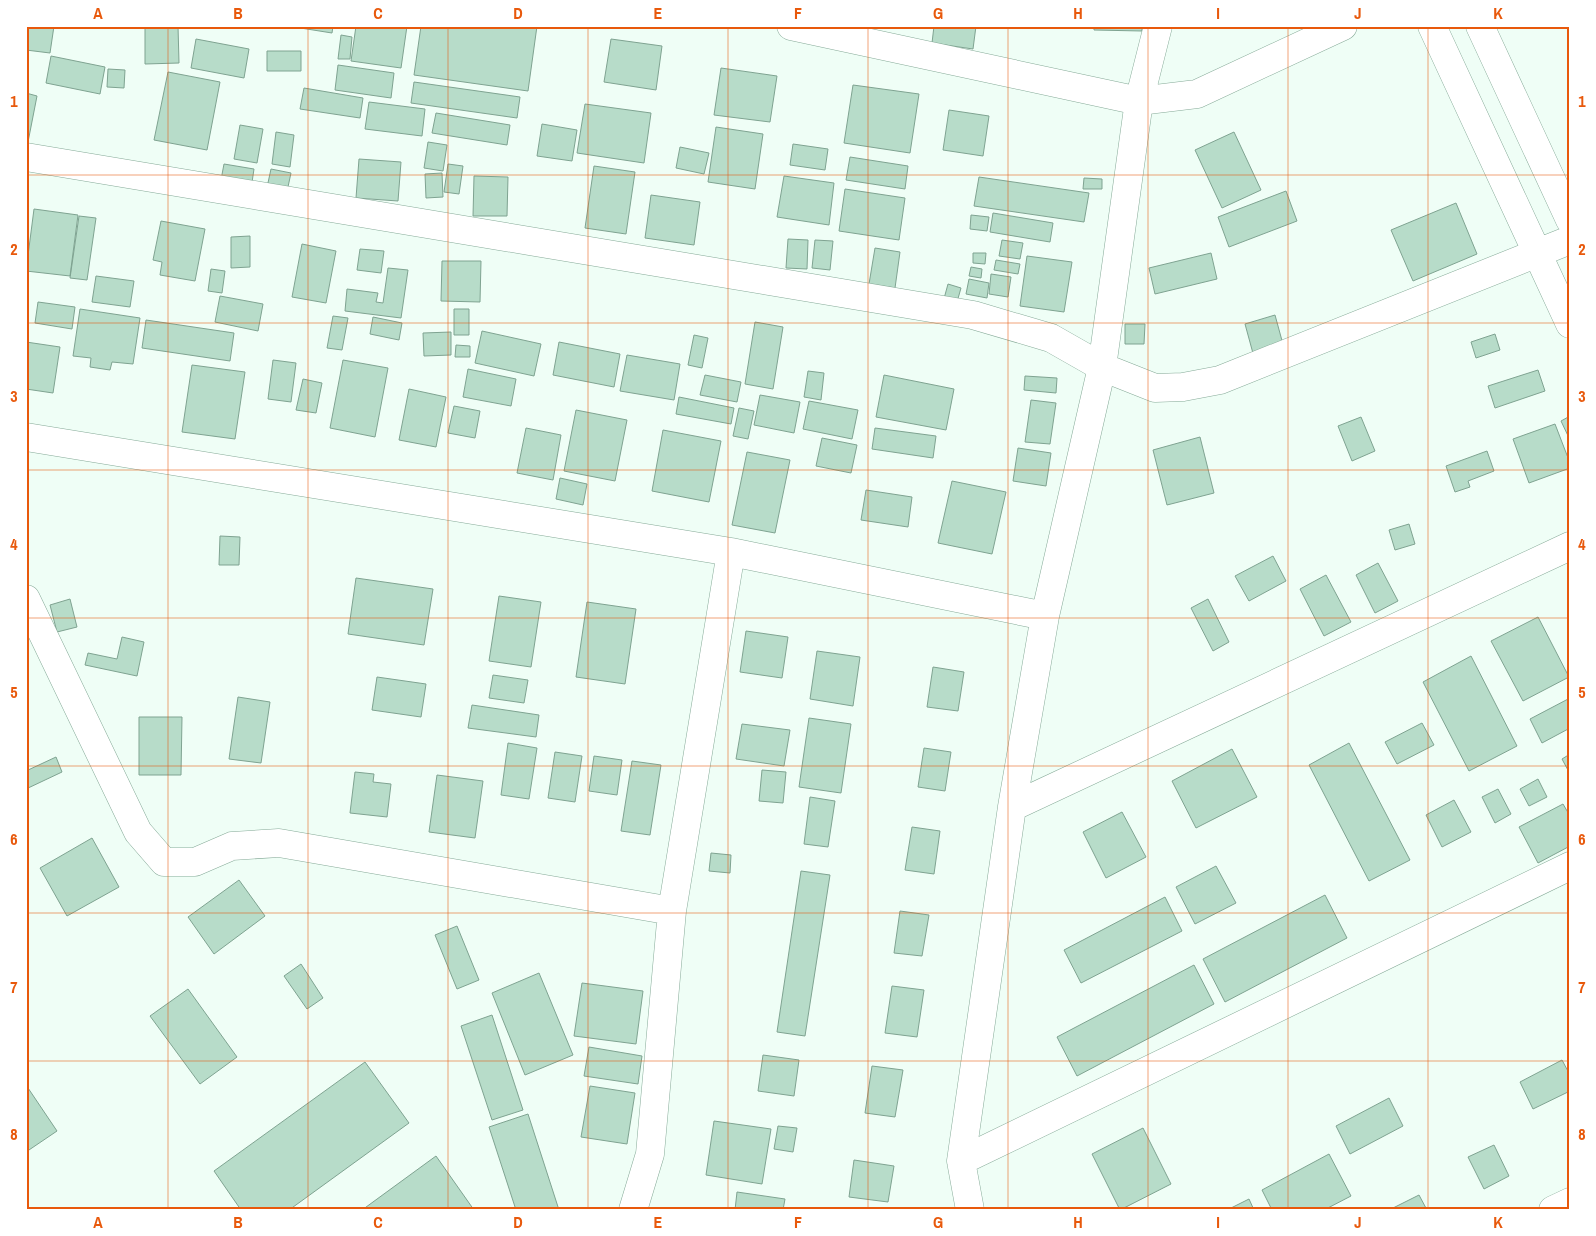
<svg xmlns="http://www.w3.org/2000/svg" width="1596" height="1236" font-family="'Archivo Narrow',sans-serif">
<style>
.building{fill:#b7dcc9;stroke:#7fa391}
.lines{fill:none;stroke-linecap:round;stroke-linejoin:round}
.street-casing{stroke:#86aa98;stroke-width:29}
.street{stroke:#fff;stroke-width:28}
.grid{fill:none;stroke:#e8590c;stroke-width:1;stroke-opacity:0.55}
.neatline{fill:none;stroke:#e8590c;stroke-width:2}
.grid-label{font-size:16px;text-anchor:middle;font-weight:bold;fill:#e8590c}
</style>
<rect width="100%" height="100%" fill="#effef6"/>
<path class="building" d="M26,26H54L50,53L26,50Z
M145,26H178L179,63L145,64Z
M288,26H333L332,33Z
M356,26H407L401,68L351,61Z
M421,26H537L528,91L414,75Z
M934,26H976L973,49L932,43Z
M1094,26H1142V31L1094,30Z
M341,35L352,37L350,59H338Z
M196,39L249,49L244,78L191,68Z
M611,39L662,46L656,90L604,82Z
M267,51H301V71H267Z
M51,56L105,67L100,94L46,83Z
M338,65L394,73L391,98L335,90Z
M721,68L777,76L770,122L714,115Z
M108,69L125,70L124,88L107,87Z
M168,72L220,82L207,150L154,140Z
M414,82L520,97L517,118L411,103Z
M853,85L919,94L910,153L844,143Z
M304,88L363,98L360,118L300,109Z
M26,93L37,96L28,142L26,141Z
M369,102L425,109L422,136L365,129Z
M585,104L651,113L644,163L577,153Z
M949,110L989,116L983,156L943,150Z
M436,113L510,125L507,145L432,133Z
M542,124L577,130L572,161L537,156Z
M240,125L263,129L257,163L234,159Z
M716,127L763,134L755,189L708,182Z
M276,132L294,135L290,167L272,164Z
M1234,132L1261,190L1222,208L1195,150Z
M428,142L447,145L443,171L424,168Z
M793,144L828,149L825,170L790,165Z
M680,147L709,153L704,174L676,168Z
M850,157L908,166L905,189L846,180Z
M359,159L401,162L398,201L356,198Z
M224,164L254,169L251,189L220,185Z
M448,164L463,166L459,194L444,192Z
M594,166L635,172L626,234L585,228Z
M271,169L291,173L286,196L266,192Z
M442,173L443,197L426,198L425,174Z
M474,176L508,177L507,216H473Z
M784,176L834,183L829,225L777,217Z
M979,177L1089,193L1084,222L974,206Z
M1084,178L1102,179V189H1083Z
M845,189L905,198L899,240L839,231Z
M1286,191L1297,221L1229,247L1218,217Z
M651,195L700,202L694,245L645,238Z
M1456,203L1477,254L1413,281L1391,230Z
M34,209L78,215L70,276L26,271Z
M993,213L1053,223L1050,242L990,232Z
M971,215L989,217L987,231L970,229Z
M79,216L96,218L87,280L70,278Z
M161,221L205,229L195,281L160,275L162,262L153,260Z
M250,236V267L231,268V237Z
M788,239L808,240L807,269L786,268Z
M815,240L833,241L830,270L812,268Z
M1002,240L1023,243L1020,259L999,256Z
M302,244L336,251L326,303L292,297Z
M875,248L900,252L895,288L869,284Z
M360,249L384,251L381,273L357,270Z
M973,253H986L985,264L973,263Z
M1211,253L1217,279L1155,294L1149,268Z
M1027,256L1072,262L1064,312L1020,306Z
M996,260L1020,264L1018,274L994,270Z
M442,261H481L480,302L441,301Z
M971,267L982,269L981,278L969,276Z
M388,268L408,270L401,318L345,311L347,289L378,293L376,302L383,303Z
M211,269L225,271L222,293L208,291Z
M991,274L1011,277L1008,297L989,294Z
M96,276L134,281L130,307L92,302Z
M969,279L989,283L987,298L966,294Z
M948,284L961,288L955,309L942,306Z
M220,296L263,304L258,331L215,322Z
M38,302L75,307L72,329L35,323Z
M80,309L140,318L133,364L112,362L110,370L90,367L91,358L73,356Z
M454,309H469V335H454Z
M1275,315L1284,348L1254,357L1245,324Z
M333,316L348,318L342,350L327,348Z
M373,317L402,323L399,340L370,334Z
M146,320L234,333L230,361L142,348Z
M755,322L783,327L773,389L745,384Z
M1125,324H1145L1144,344H1125Z
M482,331L541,344L534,376L475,363Z
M451,332V355L424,356L423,333Z
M1495,334L1500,350L1476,358L1471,342Z
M694,335L708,338L702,368L688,365Z
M26,342L60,347L53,393L26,389Z
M559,342L620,354L614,387L553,375Z
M456,345L470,346V357H455Z
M627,355L680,364L674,400L620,391Z
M273,360L296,363L291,402L268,399Z
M343,360L388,368L375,437L330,428Z
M192,365L245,372L235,439L182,432Z
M468,369L516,379L511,406L463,397Z
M1538,370L1545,391L1495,408L1488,386Z
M808,371L824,373L821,400L804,397Z
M705,375L741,382L737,402L700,395Z
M884,375L954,389L946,430L876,417Z
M1025,376L1057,378L1056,393L1024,390Z
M303,379L322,383L316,413L296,410Z
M409,389L446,397L436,447L399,440Z
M760,395L800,402L794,433L754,425Z
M679,397L734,408L731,424L676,414Z
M1031,400L1056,403L1050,444L1025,442Z
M809,401L858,410L852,439L803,429Z
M454,406L480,411L475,438L448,433Z
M739,408L754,411L748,439L733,436Z
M576,410L627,420L615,481L564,471Z
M1570,416V440L1561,421Z
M1361,417L1375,451L1352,461L1338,426Z
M1555,424L1570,463V468L1529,483L1513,439Z
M526,428L561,435L553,480L517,473Z
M875,428L936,436L933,458L872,449Z
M663,430L721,441L709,502L652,491Z
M1200,437L1214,493L1167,505L1153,450Z
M822,438L857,445L851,473L816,466Z
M1018,448L1051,453L1046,486L1013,481Z
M1487,451L1494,471L1468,481L1470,487L1455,492L1446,466Z
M747,452L790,460L775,533L732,525Z
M560,478L587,484L583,505L556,499Z
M952,481L1006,492L992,554L938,543Z
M866,490L912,497L908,527L861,520Z
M1409,524L1415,544L1395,550L1389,530Z
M220,536L240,537L239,565H219Z
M1273,556L1286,581L1249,601L1235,576Z
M1378,563L1398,601L1375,613L1356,575Z
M1326,575L1351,622L1324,636L1300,589Z
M356,578L433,589L424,645L348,634Z
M499,596L541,602L531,667L489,661Z
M70,599L77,627L57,632L50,605Z
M1208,599L1229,642L1213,651L1191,608Z
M587,602L636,609L625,684L576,677Z
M1538,617L1569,677L1523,701L1491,641Z
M746,631L788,637L782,678L740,672Z
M122,637L144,642L137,676L85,665L88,653L117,659Z
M817,651L860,657L853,706L810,699Z
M1471,656L1517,746L1469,771L1423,682Z
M933,667L964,672L958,711L927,707Z
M493,675L528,680L524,703L489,698Z
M377,677L426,684L421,717L372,710Z
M238,697L270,702L261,763L229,759Z
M1570,698V728L1542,743L1530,719Z
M472,705L539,715L536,737L468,728Z
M139,717H182L181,775H139Z
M809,718L851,724L841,793L799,787Z
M1422,723L1434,745L1397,764L1385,742Z
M742,724L790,730L784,766L736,759Z
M508,743L537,748L529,799L501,795Z
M1349,743L1410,860L1369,881L1309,765Z
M924,748L951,752L945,791L918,787Z
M1232,749L1257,797L1196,828L1172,781Z
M555,752L582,756L575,802L548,798Z
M1570,754V774L1562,759Z
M594,756L622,760L617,795L589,791Z
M56,757L62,772L26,789V771Z
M632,761L661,765L650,835L621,831Z
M762,770L786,772L783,803L759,801Z
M355,772L374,774L373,782L391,784L387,817L350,813Z
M437,775L483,781L475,838L429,832Z
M1538,779L1547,797L1529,806L1520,789Z
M1498,789L1511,814L1495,823L1482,797Z
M810,797L835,801L828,847L804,844Z
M1454,800L1471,832L1442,847L1426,815Z
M1563,804L1570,816V846L1538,863L1519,827Z
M1122,812L1146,857L1106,878L1083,832Z
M912,827L940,831L934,874L905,870Z
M92,838L119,887L67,916L40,868Z
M711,853L731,855L730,873L709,871Z
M1216,866L1236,903L1195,924L1176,887Z
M801,871L830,875L805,1036L777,1032Z
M239,880L265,916L214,954L188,917Z
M1325,895L1347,938L1225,1002L1203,959Z
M1165,897L1182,931L1081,983L1064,950Z
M900,911L929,915L922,956L894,953Z
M457,926L479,980L457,989L435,935Z
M301,964L323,998L307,1009L284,976Z
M1194,965L1214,1004L1077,1076L1057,1037Z
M539,973L573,1055L525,1075L492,993Z
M582,983L643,991L636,1044L574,1036Z
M892,986L924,990L917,1037L885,1033Z
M188,989L237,1057L200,1084L150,1016Z
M492,1015L523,1110L492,1120L461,1026Z
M589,1047L642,1056L638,1084L584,1076Z
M763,1055L799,1060L794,1096L758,1091Z
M1562,1060L1570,1075V1091L1533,1109L1520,1082Z
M365,1062L409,1123L289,1210H241L214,1171Z
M872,1066L903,1070L895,1117L865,1113Z
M26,1085L57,1131L26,1152Z
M590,1086L635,1093L627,1144L581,1137Z
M1389,1098L1403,1126L1350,1154L1336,1126Z
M528,1114L559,1210H516L489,1127Z
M714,1121L771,1129L762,1184L706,1175Z
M778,1126L797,1128L793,1152L774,1149Z
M1143,1128L1171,1184L1120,1210L1092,1154Z
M1494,1145L1509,1176L1484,1189L1468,1157Z
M1329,1154L1351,1196L1324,1210H1272L1262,1190Z
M436,1156L474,1210H362Z
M854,1160L894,1166L888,1202L849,1197Z
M737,1192L785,1199L783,1210H735Z
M1419,1195L1427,1210H1389Z
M1249,1199L1254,1210H1227Z"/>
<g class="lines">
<defs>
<path id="street" d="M791,26L1139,101L1197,94L1343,26
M1432,26L1570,324
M1480,26L1570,220
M26,157L973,315L1051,338L1102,367L1155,388L1183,387L1220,380L1570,240
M26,437L731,552L1045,616
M26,599L138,832L164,862H195L232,846L279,843L672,911
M1012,807L1570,546
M961,1161L1570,866
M633,1210L650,1154L672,911L731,552
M970,1210L961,1161L1012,807L1045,616L1102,367L1139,101L1158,26
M1553,1210L1570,1202"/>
</defs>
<use href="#street" class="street-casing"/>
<use href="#street" class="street"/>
</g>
<path class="grid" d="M168,26V1210M308,26V1210M448,26V1210M588,26V1210M728,26V1210M868,26V1210M1008,26V1210M1148,26V1210M1288,26V1210M1428,26V1210M26,175H1570M26,323H1570M26,470H1570M26,618H1570M26,766H1570M26,913H1570M26,1061H1570"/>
<rect width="1596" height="1236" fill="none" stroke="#ffffff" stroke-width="55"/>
<rect x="28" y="28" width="1540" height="1180" class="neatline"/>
<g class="grid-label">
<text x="98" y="19">A</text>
<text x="238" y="19">B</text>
<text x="378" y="19">C</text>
<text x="518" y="19">D</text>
<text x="658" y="19">E</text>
<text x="798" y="19">F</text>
<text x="938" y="19">G</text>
<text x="1078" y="19">H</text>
<text x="1218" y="19">I</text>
<text x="1358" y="19">J</text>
<text x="1498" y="19">K</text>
<text x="14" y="107">1</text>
<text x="1582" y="107">1</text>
<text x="14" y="255">2</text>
<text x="1582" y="255">2</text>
<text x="14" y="402">3</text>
<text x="1582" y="402">3</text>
<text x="14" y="550">4</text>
<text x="1582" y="550">4</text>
<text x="14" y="698">5</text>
<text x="1582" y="698">5</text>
<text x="14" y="845">6</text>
<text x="1582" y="845">6</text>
<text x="14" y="993">7</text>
<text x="1582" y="993">7</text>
<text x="14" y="1140">8</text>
<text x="1582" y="1140">8</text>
<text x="98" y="1228">A</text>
<text x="238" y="1228">B</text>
<text x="378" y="1228">C</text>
<text x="518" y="1228">D</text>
<text x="658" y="1228">E</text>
<text x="798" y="1228">F</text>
<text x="938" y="1228">G</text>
<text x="1078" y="1228">H</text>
<text x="1218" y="1228">I</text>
<text x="1358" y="1228">J</text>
<text x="1498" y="1228">K</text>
</g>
</svg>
